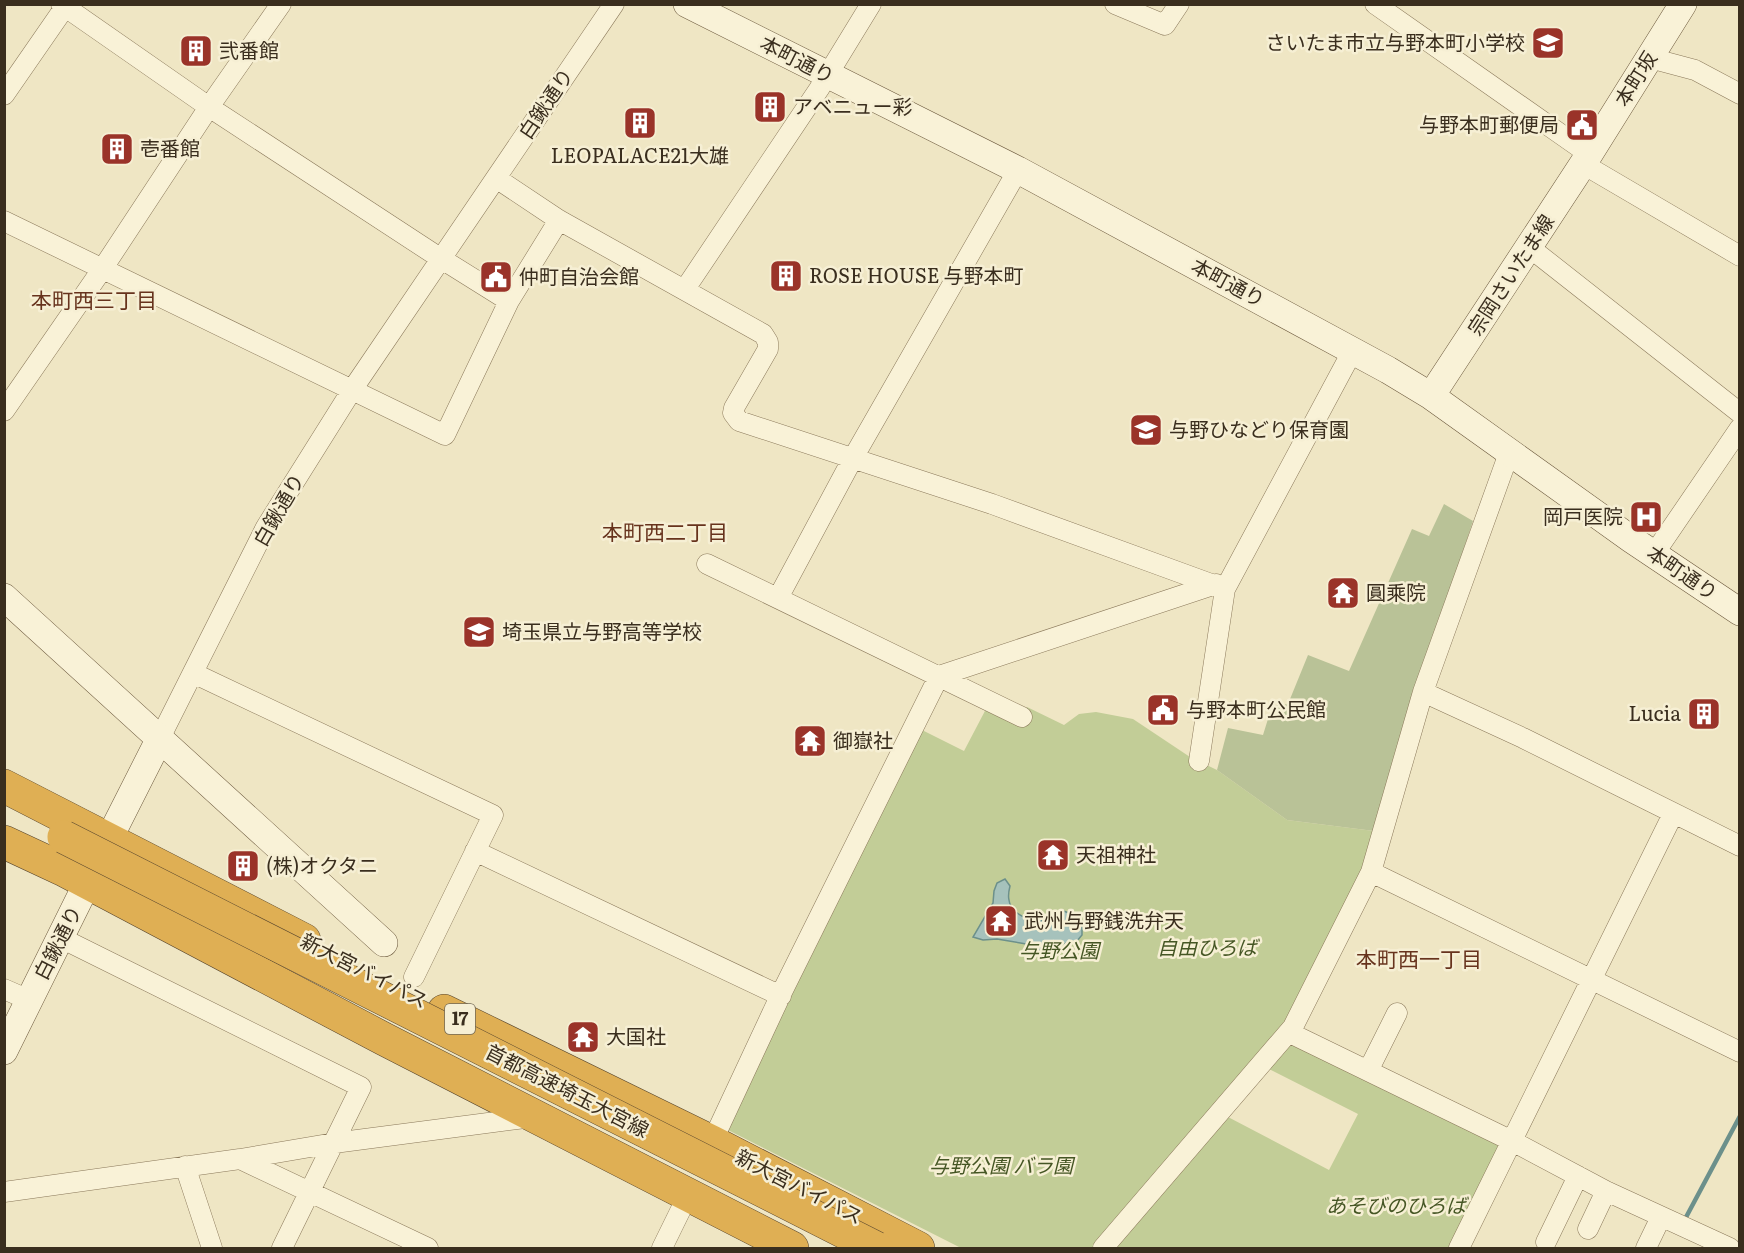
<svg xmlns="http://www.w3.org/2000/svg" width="1744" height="1253" font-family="Literata,'Noto Sans JP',serif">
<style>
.green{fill:#c2cd97}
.cemetery{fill:#b9c297}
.water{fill:#a6c2bc;stroke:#6c908b;stroke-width:1.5}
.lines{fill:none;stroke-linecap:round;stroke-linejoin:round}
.stream{stroke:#6c908b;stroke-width:4.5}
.street-casing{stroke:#8a785a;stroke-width:21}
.secondary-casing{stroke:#6c593d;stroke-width:28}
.highway-casing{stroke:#58462e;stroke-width:34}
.street{stroke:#f9f2d7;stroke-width:20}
.secondary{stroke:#f9f2d7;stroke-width:27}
.highway{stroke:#dfaf54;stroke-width:33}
.highway-bridge-casing{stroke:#58462e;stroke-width:34;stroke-linecap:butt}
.highway-bridge{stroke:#dfaf54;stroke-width:33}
.labels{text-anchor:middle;stroke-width:5;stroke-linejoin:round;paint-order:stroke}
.shield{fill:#f6efd4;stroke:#726855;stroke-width:1.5}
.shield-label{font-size:18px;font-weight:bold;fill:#3a2e1e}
.poi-label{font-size:20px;fill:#3a2e1e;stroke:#f6efd4;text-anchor:start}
.street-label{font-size:20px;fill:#3a2e1e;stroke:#f6efd4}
.park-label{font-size:20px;font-style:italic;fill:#455624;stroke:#f6efd4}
.neighbourhood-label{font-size:21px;fill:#67331d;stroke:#f6efd4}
</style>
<rect width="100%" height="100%" fill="#efe6c4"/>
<path class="green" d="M1027,707L1064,725L1079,714L1096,712L1133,719L1190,757L1217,770L1287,820L1374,831L1365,863L1281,1030L1228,1117L1329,1170L1358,1114L1267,1068L1289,1044L1296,1043L1497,1141L1498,1147L1448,1248H961L726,1129L793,988L922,730L964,751L986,709L1018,724Z"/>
<path class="cemetery" d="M1444,504L1473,521L1395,757L1374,831L1287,820L1217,770L1228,728L1263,735L1272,706L1288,704L1308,655L1349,671L1412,529L1429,536Z"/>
<path class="water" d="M1005,879L1010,886C1009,890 1008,896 1009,900C1010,912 1029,922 1040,921C1048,920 1054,912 1061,910L1069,913L1082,927V935L1077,941L1066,943L1047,951L1037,950L1032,945L997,939L983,940L973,937L993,903L994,891L997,883Z"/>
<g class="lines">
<path class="stream" d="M1684,1221L1740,1116"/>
<defs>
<path id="street" d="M61,4L209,107L440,258L509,301
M1115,4L1165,25L1179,4
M1375,4L1589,154
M1650,58L1695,70L1740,94
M4,95L67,4
M1583,164L1740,256
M496,178L559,220L763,334L768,342V349L734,408L733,413L739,421L992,504L1225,589
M4,221L445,435L509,301L559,220
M1529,247L1740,413
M685,289L819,89L871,4
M4,411L103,268L209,107L281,4
M1654,554L1740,428
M707,564L1022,717
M778,598L853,458L1018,170
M193,673L493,815L414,977
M1423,692L1523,738L1740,846
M160,738L266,527L352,390L614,4
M1199,761L1225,589L1353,350
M475,851L781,996
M1371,872L1740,1052
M61,938L361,1087L282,1248
M4,989L29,1000
M1290,1033L1512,1141L1606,1191L1730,1248
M1368,1071L1397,1013
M712,1142L783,990L939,676L1216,584
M240,1159L428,1248
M185,1166L212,1248
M4,1192L240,1159L334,1143L533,1117
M1588,1229L1606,1191
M1546,1242L1578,1176
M662,1248L688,1195
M1103,1248L1293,1027L1371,872L1423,692L1509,453
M1459,1248L1673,814
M1646,1248L1661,1217"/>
<path id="secondary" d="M687,4L1018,170L1388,370L1431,396L1631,539L1740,612
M1431,396L1583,164L1683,4
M4,597L384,943
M4,1051L117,823L160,738"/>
<path id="highway" d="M4,786L304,940
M4,842L62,869L384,1039L792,1248
M444,1011L712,1142L918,1248"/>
</defs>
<use href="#street" class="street-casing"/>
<use href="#secondary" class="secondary-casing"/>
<use href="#highway" class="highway-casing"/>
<use href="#street" class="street"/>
<use href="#secondary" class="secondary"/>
<use href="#highway" class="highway"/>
<defs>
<path id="highway-bridge" d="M64,837L876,1248"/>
</defs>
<use href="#highway-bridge" class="highway-bridge-casing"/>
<use href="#highway-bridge" class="highway-bridge"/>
</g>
<defs>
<symbol id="school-square" viewBox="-11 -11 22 22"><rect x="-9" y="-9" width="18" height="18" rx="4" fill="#9a3329" stroke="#f6efd4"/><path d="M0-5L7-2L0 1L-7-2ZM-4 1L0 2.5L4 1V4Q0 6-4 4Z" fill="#fff"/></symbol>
<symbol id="building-square" viewBox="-11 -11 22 22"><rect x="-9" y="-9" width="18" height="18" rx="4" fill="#9a3329" stroke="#f6efd4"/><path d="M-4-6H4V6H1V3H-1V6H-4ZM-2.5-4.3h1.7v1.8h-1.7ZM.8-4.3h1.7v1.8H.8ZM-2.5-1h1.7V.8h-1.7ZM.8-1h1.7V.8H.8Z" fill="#fff"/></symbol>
<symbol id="civic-square" viewBox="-11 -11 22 22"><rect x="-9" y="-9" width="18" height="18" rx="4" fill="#9a3329" stroke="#f6efd4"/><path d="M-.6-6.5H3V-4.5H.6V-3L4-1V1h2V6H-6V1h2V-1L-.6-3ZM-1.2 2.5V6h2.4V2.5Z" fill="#fff"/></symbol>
<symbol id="hospital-square" viewBox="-11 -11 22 22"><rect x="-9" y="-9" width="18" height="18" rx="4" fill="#9a3329" stroke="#f6efd4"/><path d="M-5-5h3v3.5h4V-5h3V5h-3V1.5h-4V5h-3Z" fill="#fff"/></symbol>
<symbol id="temple-square" viewBox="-11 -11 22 22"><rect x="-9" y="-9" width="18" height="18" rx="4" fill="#9a3329" stroke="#f6efd4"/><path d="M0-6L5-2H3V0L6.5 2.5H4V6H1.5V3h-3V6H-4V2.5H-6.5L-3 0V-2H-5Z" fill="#fff"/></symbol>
</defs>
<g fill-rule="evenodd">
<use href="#school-square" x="1529" y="24" width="38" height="38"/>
<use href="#building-square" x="177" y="32" width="38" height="38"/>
<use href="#building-square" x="751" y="88" width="38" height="38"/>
<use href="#building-square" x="621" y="104" width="38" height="38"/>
<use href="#civic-square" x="1563" y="106" width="38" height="38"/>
<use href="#building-square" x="98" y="130" width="38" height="38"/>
<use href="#building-square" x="767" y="257" width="38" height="38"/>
<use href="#civic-square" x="477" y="258" width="38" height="38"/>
<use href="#school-square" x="1127" y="411" width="38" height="38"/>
<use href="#hospital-square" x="1627" y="498" width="38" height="38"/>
<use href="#temple-square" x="1324" y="574" width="38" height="38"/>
<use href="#school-square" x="460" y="613" width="38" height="38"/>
<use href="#civic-square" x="1144" y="691" width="38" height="38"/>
<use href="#building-square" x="1685" y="695" width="38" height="38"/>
<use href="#temple-square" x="791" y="722" width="38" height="38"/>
<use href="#temple-square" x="1034" y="836" width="38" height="38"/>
<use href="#building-square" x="224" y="847" width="38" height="38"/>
<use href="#temple-square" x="982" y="902" width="38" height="38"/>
<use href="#temple-square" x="564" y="1018" width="38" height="38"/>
</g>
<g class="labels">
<rect class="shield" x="445" y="1004" width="30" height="30" rx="4.5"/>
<g class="shield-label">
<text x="460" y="1025">17</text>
</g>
<g class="poi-label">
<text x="1525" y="50" text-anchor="end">さいたま市立与野本町小学校</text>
<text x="219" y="58">弐番館</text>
<text x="793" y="114">アベニュー彩</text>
<text x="1559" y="132" text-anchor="end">与野本町郵便局</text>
<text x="140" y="156">壱番館</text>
<text x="640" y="163" text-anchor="middle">LEOPALACE21大雄</text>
<text x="809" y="283">ROSE HOUSE 与野本町</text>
<text x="519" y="284">仲町自治会館</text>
<text x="1169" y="437">与野ひなどり保育園</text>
<text x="1623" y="524" text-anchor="end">岡戸医院</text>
<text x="1366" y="600">圓乘院</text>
<text x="502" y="639">埼玉県立与野高等学校</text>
<text x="1186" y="717">与野本町公民館</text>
<text x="1681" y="721" text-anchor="end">Lucia</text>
<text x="833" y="748">御嶽社</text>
<text x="1076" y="862">天祖神社</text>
<text x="266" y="873">(株)オクタニ</text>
<text x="1024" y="928">武州与野銭洗弁天</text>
<text x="606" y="1044">大国社</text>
</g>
<g class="street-label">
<text transform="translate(797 60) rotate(27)" y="7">本町通り</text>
<text transform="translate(1636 79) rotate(-58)" y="7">本町坂</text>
<text transform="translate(546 104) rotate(-56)" y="7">白鍬通り</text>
<text transform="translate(1511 275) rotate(-57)" y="7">宗岡さいたま線</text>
<text transform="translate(1228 283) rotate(28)" y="7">本町通り</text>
<text transform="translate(279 510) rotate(-60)" y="7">白鍬通り</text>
<text transform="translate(1682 573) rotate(34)" y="7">本町通り</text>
<text transform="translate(58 943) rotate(-63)" y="7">白鍬通り</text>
<text transform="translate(364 971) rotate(27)" y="7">新大宮バイパス</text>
<text transform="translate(567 1091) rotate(27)" y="7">首都高速埼玉大宮線</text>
<text transform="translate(799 1187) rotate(27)" y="7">新大宮バイパス</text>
</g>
<g class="park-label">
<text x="1207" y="955">自由ひろば</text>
<text x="1059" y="958">与野公園</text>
<text x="1001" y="1173">与野公園 バラ園</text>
<text x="1396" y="1213">あそびのひろば</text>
</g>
<g class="neighbourhood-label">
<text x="94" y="308">本町西三丁目</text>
<text x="665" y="540">本町西二丁目</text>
<text x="1419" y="967">本町西一丁目</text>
</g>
</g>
<rect width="1744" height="1253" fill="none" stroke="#3a2e1e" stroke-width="12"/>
</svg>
